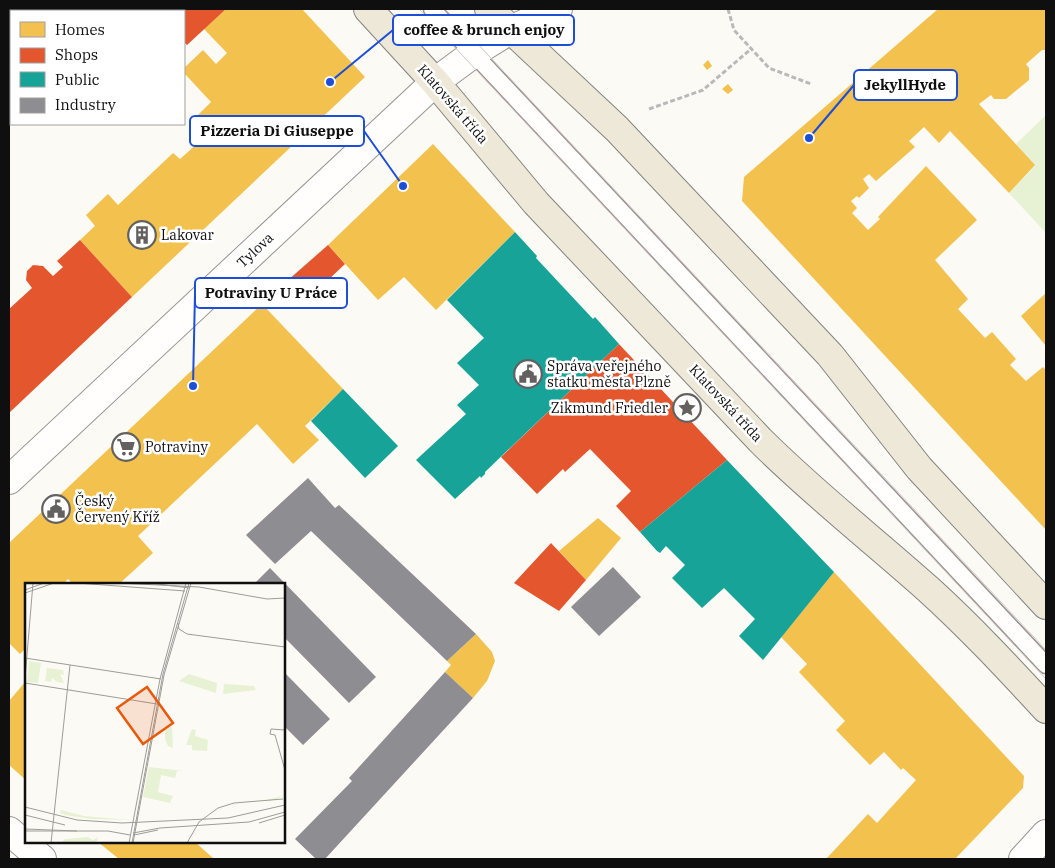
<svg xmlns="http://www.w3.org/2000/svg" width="1055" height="868" font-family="'IBM Plex Serif',serif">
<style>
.green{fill:#e6f2d3}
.homes{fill:#f2c14e}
.shops{fill:#e4572e}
.public{fill:#17a398}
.industry{fill:#8d8d92}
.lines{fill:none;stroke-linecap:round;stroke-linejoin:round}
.service-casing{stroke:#969592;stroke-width:19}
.minor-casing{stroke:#969592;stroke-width:30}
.tertiary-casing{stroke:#969592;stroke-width:30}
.primary-casing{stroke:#83827f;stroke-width:30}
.path{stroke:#b9b9b8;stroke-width:3;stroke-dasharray:5 2.5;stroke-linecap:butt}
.service{stroke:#fffefd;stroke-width:16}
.minor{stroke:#fffefd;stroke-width:28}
.tertiary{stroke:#fffefd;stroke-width:28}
.primary{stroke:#eee8d9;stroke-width:28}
.tram{stroke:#d9c4c5;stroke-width:1}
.labels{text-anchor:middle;stroke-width:5;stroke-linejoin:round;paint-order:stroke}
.street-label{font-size:14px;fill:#0f0f0f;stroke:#fff}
.poi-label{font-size:14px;fill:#0f0f0f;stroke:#fff;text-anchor:start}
.inset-road{fill:none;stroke:#9d9c98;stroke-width:1}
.view{fill:#e8590c;fill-opacity:0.15;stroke:#e8590c;stroke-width:2.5}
.inset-edge{fill:none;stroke:#0f0f0f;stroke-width:2.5}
.leader{fill:none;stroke:#1d4ed8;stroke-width:2}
.callout-dot{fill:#1d4ed8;stroke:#fff;stroke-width:2}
.callout{fill:#fff;stroke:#1d4ed8;stroke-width:2}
.callout-label{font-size:15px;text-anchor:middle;font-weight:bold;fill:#0f0f0f}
</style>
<rect width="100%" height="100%" fill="#fcfaf4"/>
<path class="green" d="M1046,115V233L1009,193L1035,166L1016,144Z"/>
<path class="homes" d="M226,9H302L365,77L132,297L80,240L95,226L86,215L108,194L118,205L173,153L180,159L198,143L191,137L200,130L192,121L211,102L184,73V68L203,50L216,64L227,53L204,29Z
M938,9H1046V50H1042L1026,64L1029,68V80L1006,99H994L991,95L979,104L1035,165L1009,193L950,131L939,143L924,127L909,141L915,147L876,181L869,174L863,179L869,188L859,198L857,196L851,201L857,208L852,213L868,230L880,219L878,217L926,166L977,220L935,260L968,299L958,309L985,338L992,332L1016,359L1010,365L1026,381L1043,367L1046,370V530L742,201L744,177Z
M708,60L712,66L707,70L703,65Z
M728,84L733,90L728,94L722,89Z
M433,144L515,232L436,310L404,277L378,300L328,245Z
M1046,293V346L1021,316Z
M262,304L343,389L305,426L319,440L293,464L257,424L138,536L153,553L119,584H73L68,579L63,584H26V648L20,654L9,643V543Z
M598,518L621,538L586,580L559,551Z
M834,572L1024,776L1023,788L955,859H826L868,814L877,823L916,780L903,768L901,770L884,752L870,765L836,730L845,721L799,672L807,664L781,637Z
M476,634L492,652L495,661L487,681L473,698L445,672L451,665L447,661Z
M26,681V780L9,765V701Z
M98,842H195L214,859H119Z"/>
<path class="shops" d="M152,9H226L187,45L184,42V11H155Z
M80,240L132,297L9,413V309L32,288L26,280L27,271L33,265L43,266L53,276L63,267L57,261Z
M328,245L345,264L306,301L287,281Z
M619,344L727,460L640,532L616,506L631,491L590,449L565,472L563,469L537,494L501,457Z
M551,543L586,580L559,611L514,583Z"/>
<path class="public" d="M515,232L537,256L536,258L593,319L595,317L619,344L485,472V474L481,478L480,476L455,499L416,460L466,414L457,405L479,385L457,363L484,338L447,300Z
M343,389L398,446L365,478L311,421Z
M727,460L834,572L763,660L739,636L755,619L724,588L702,608L672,578L685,565L666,546L660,553L657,551L640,532Z"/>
<path class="industry" d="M308,478L335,508L339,505L476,634L447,661L311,531L275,564L246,535Z
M613,567L641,597L599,636L571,607Z
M270,568L376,677L349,703L284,637V584H254Z
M284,672L330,719L303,745L284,726Z
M445,672L473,698L325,859H316L295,839L352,781L349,778Z"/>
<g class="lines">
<defs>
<path id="service" d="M432,9L1046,665"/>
<path id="minor" d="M510,30L558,9
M9,831L42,859
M1023,859L1046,834"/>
<path id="tertiary" d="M9,480L435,82L481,48L510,30"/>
<path id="primary" d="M368,9L435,82L536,203L760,440C813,493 872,539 928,589C970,627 1008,668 1046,709
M489,9L617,129L830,355L919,468L1046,605"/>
</defs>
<use href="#service" class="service-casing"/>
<use href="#minor" class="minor-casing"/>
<use href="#tertiary" class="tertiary-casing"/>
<use href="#primary" class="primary-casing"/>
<path class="path" d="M728,9L734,30L769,68L811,84
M649,109L703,90L751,49"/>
<use href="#service" class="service"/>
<use href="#minor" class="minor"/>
<use href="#tertiary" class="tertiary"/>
<use href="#primary" class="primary"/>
<path class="tram" d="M419,9L1046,679
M445,9L1046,650"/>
</g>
<defs>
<symbol id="building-ring" viewBox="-11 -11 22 22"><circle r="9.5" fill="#fff" stroke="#62615f" stroke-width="1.5"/><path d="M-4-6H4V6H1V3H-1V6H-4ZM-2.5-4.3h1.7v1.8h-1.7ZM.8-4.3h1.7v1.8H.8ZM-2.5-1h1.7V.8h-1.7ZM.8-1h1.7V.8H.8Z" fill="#62615f"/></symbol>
<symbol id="civic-ring" viewBox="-11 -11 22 22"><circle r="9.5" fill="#fff" stroke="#62615f" stroke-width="1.5"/><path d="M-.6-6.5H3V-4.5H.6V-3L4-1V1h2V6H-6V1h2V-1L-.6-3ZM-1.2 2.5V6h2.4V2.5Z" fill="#62615f"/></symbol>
<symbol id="sight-ring" viewBox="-11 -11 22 22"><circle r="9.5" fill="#fff" stroke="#62615f" stroke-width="1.5"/><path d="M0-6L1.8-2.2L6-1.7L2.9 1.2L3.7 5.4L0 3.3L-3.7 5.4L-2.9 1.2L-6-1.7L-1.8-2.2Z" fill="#62615f"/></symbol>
<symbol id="supermarket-ring" viewBox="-11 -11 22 22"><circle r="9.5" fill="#fff" stroke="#62615f" stroke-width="1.5"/><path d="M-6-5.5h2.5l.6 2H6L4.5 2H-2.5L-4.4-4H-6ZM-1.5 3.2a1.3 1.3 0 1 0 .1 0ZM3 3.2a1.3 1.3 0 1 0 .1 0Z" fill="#62615f"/></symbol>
</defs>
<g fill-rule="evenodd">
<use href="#building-ring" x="126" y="219" width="32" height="32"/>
<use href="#civic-ring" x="512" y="358" width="32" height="32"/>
<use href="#sight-ring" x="671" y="392" width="32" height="32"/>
<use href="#supermarket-ring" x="110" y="431" width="32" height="32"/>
<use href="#civic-ring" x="40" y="493" width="32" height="32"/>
</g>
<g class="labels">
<g class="street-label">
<text transform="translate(453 104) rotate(49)" y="5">Klatovská třída</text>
<text transform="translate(255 250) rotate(-43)" y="5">Tylova</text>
<text transform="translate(726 403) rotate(47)" y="5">Klatovská třída</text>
</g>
<g class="poi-label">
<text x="161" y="240">Lakovar</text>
<text x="547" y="371">Správa veřejného<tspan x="547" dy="16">statku města Plzně</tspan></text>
<text x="668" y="413" text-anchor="end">Zikmund Friedler</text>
<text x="145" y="452">Potraviny</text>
<text x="75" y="506">Český<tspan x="75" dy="16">Červený Kříž</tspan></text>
</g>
</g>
<g transform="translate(25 583)">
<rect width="260" height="260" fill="#fcfaf4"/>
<path d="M4,78L16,80L13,100L2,99ZM22,85L38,87L39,92L35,91L39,100L33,99L32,96V99L27,95L26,99L20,98ZM164,91L192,100L191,110L154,98ZM199,101L229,103L231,107L198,111ZM140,143L147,144L148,165L143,163L140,156ZM167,146L171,147L170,153L183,157L182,168L167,167V162H161ZM124,184L158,188H152L150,195L136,192L133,209L148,213L145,220L118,214ZM260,212L246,218H202H238ZM36,227L59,233L105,237L66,236L40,232L35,230ZM63,254L68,257L73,254L72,260H36L40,256Z" fill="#e6f2d3"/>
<path class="inset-road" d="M52,0L160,8M93,0L174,4L242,16L260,15M124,0L165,5M0,7L19,0M0,10L29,0M153,40L154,46L162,51L260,64M0,75L136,96M0,96L8,0M0,100L132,121M250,152L260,187M250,152L245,151L246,146L260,147M0,224L52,237L97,240L203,235L260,222M0,232L40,242M234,240L260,232M0,246L52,248M0,248H83L105,252M108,250L135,245L224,239L260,229M109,252L133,247M26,260L45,82M104,260L135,96L161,0M107,260L138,91L164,0M108,260L139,92L166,0M162,260L174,239L193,225L209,220L258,216"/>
<path class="view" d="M122,104L148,140L118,161L92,125Z"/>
<rect width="260" height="260" class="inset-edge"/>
</g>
<path class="leader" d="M330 82L393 30M809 138L854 85M403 186L364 131M193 386L195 293"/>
<g class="callout-dot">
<circle cx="330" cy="82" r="5"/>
<circle cx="809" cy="138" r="5"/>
<circle cx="403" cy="186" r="5"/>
<circle cx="193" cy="386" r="5"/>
</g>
<g class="callout">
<rect x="393" y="15" width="181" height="30" rx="5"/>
<rect x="854" y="70" width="103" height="30" rx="5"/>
<rect x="190" y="116" width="174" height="30" rx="5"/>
<rect x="195" y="278" width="152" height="30" rx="5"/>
</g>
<g class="callout-label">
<text x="484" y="35">coffee &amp; brunch enjoy</text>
<text x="905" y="90">JekyllHyde</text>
<text x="277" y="136">Pizzeria Di Giuseppe</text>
<text x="271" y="298">Potraviny U Práce</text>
</g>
<rect width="1055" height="868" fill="none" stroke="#0f0f0f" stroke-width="20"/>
<rect x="10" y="10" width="175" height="115" fill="#ffffff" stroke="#9f9f9f"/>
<rect x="20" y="22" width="25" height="15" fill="#f2c14e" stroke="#9f9f9f"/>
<text x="55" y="35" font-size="15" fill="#0f0f0f">Homes</text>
<rect x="20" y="48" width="25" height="15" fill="#e4572e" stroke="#9f9f9f"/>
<text x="55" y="60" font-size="15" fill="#0f0f0f">Shops</text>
<rect x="20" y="72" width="25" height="15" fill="#17a398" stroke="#9f9f9f"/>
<text x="55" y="85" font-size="15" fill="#0f0f0f">Public</text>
<rect x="20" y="98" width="25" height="15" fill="#8d8d92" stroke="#9f9f9f"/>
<text x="55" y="110" font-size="15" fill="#0f0f0f">Industry</text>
</svg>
